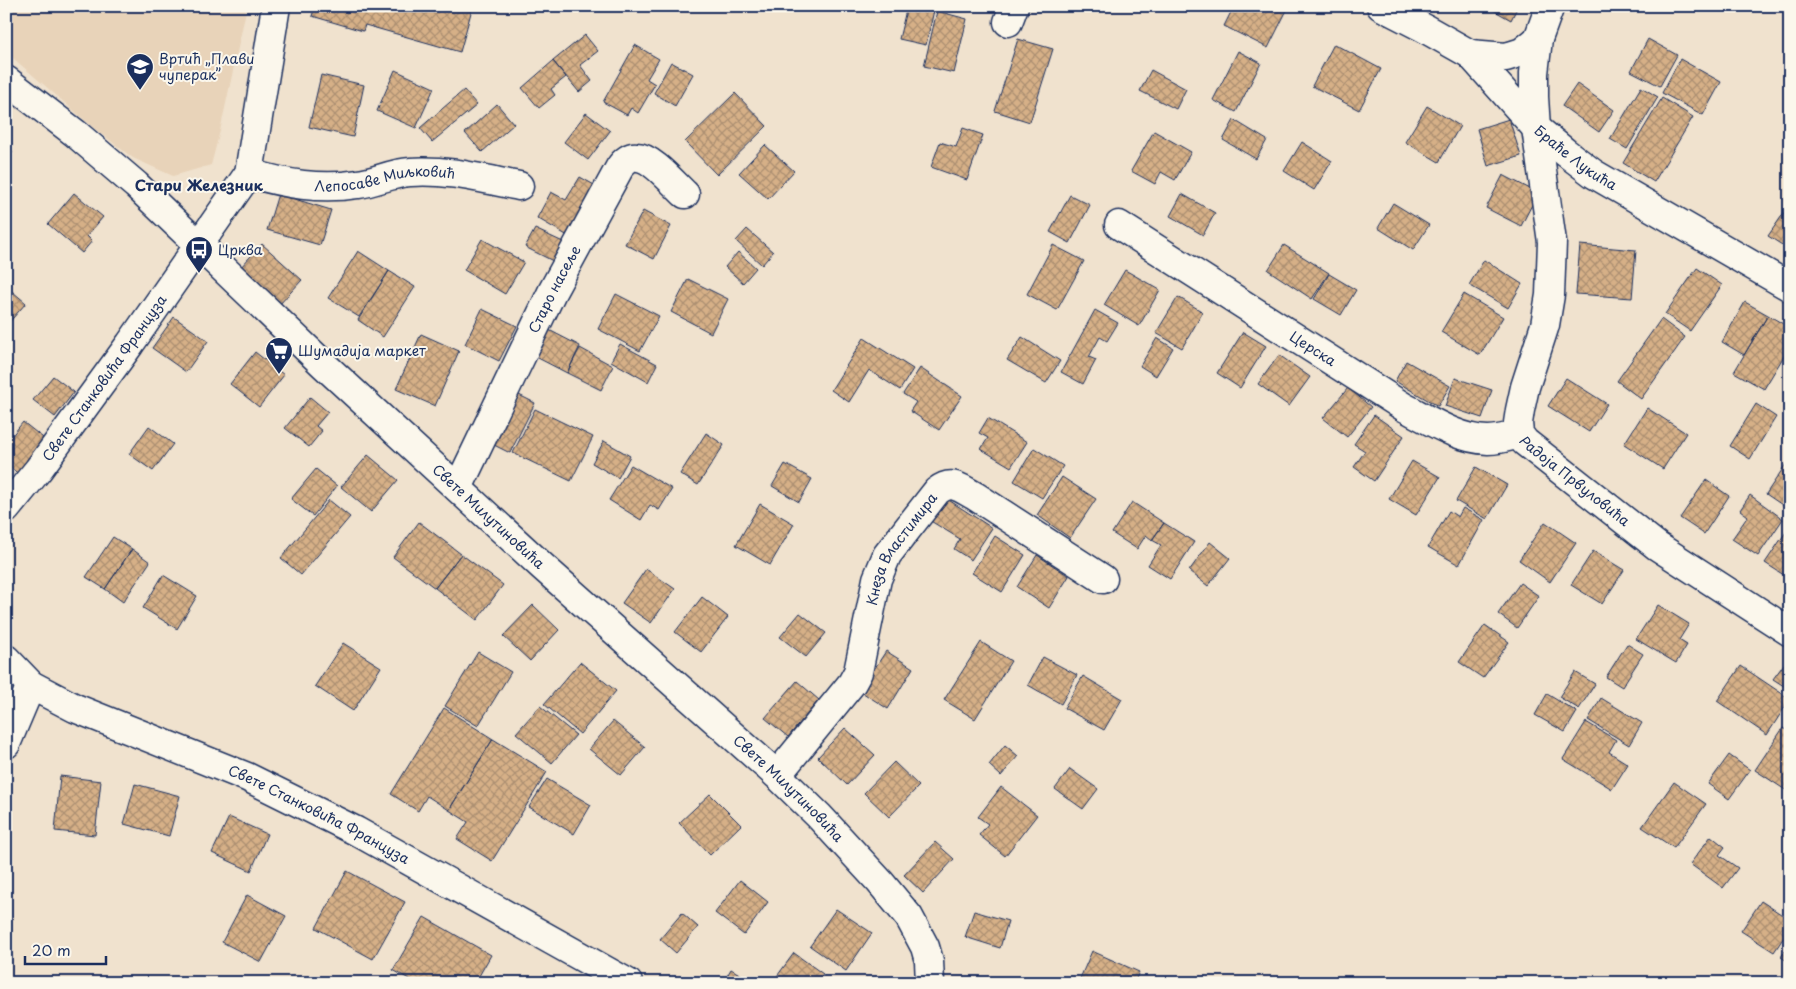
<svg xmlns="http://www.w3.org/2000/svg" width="1796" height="989" font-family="'Playpen Sans',sans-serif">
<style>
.built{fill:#e8d3b9}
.building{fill:url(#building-cross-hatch);stroke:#1b2f5e}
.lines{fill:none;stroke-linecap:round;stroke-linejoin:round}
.minor-casing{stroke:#1b2f5e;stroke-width:31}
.path{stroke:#1b2f5e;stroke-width:3;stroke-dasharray:4 4;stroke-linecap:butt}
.minor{stroke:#fbf7ec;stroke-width:28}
.labels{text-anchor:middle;stroke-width:4;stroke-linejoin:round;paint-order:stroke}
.poi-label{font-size:14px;fill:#1b2f5e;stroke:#fbf7ec;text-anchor:start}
.street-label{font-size:14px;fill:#1b2f5e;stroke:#fbf7ec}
.neighbourhood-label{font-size:15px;font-weight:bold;fill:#1b2f5e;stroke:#fbf7ec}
</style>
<defs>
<pattern id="building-cross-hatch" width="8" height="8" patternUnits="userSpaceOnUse" patternTransform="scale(1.25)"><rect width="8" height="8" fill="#d6b087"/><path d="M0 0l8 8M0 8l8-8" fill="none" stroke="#ad9072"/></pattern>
</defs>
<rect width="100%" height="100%" fill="#f0e2ce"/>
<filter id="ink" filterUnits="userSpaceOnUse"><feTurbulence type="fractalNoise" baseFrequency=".02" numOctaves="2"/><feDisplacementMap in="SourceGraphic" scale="10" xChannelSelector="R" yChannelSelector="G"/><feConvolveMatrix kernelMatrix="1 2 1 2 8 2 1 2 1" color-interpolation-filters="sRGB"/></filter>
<g filter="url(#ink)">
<path class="built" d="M6,6H247L220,131L211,165L173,176L133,158L95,129L6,52Z"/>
<path class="building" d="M315,6H463L472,9L460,52L365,25L363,31L312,16Z
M907,6H935L926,45L899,39Z
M1234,6H1279L1287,10L1268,48L1224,26Z
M1486,6H1518L1511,20Z
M937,11L967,19L954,73L924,66Z
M585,35L598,51L580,65L592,81L579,92L553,61Z
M1018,39L1053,49L1030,122L995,111Z
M1648,39L1677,55L1660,86L1631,71Z
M1334,44L1381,69L1359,110L1312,86Z
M635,45L659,59L647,79L655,84L638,113L631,108L627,115L603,102Z
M1238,51L1261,63L1236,112L1213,100Z
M1680,59L1721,82L1703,115L1662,93Z
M553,61L566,77L551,89L555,95L539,108L522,88Z
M671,62L693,74L675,106L654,93Z
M395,70L434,88L416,128L377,111Z
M1151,70L1186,89L1176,109L1140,91Z
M321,75L364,85L353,137L309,127Z
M1577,84L1614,110L1599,132L1562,106Z
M1641,87L1658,97L1627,149L1610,139Z
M464,90L477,105L432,142L420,128Z
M735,93L767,126L717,175L685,142Z
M1662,98L1693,117L1654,182L1623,163Z
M497,104L514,124L482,152L465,133Z
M1427,106L1460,126L1439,162L1405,142Z
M586,113L610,131L588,160L564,142Z
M1509,119L1521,156L1488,166L1477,129Z
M1234,120L1267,140L1256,159L1223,140Z
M963,128L983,135L967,180L931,167L940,142L956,147Z
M1154,131L1191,152L1175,180L1161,172L1155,184L1131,171Z
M1302,142L1332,161L1314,190L1284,171Z
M765,145L794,171L768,199L739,173Z
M6,146L13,152L6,160Z
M1503,175L1538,193L1521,226L1486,208Z
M580,177L596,186L568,236L537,218L551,192L566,200Z
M74,193L103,217L87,236L92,241L82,253L48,224Z
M278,194L331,210L320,245L267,230Z
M1182,194L1215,213L1203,235L1170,216Z
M1070,195L1090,205L1070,243L1050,232Z
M1393,203L1429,225L1413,250L1378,228Z
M1790,204V250L1768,236Z
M643,211L671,226L654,259L625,244Z
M535,229L563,242L553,261L525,247Z
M747,229L773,252L762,265L736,241Z
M482,239L524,262L505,294L464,270Z
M262,244L302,280L279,305L239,269Z
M1053,245L1084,261L1057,310L1027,294Z
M1284,245L1329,273L1312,299L1268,270Z
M1580,245L1636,250L1632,298L1576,294Z
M358,251L389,271L359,317L328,298Z
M738,252L756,268L743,283L725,267Z
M1484,260L1522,284L1508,308L1469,285Z
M1697,268L1722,285L1690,331L1665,314Z
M1125,270L1160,290L1139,326L1104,305Z
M389,271L415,287L383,337L358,320Z
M1329,274L1356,290L1341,315L1314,299Z
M688,279L728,299L711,333L671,312Z
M6,286L26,303L6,326Z
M616,294L659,316L640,351L598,329Z
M1464,294L1503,317L1480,355L1441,332Z
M1178,297L1203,312L1182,348L1156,333Z
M1745,302L1768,315L1744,355L1722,342Z
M482,309L517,326L499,361L465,344Z
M1095,310L1118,323L1107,341L1100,337L1089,357L1096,360L1083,384L1061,372Z
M1768,315L1790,328V346L1764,389L1734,372Z
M174,317L208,341L186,372L152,348Z
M1661,319L1685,337L1641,399L1617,381Z
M549,330L580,346L567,373L536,357Z
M1243,332L1266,346L1240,388L1217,373Z
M421,334L459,351L435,406L396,389Z
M1022,337L1060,361L1046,383L1007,360Z
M864,338L913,369L900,390L869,370L849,402L831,390Z
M1157,338L1173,348L1156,376L1140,366Z
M620,344L657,364L648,382L611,361Z
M580,348L613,366L601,390L567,373Z
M255,352L284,375L259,407L230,384Z
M1279,355L1310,377L1289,406L1258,384Z
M1406,361L1450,386L1438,406L1395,381Z
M920,368L962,396L939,430L910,411L916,402L903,394Z
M53,376L74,392L55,417L33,400Z
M1455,378L1492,390L1482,418L1445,406Z
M1566,378L1607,404L1589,432L1548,406Z
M1790,384V397L1784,393Z
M1348,388L1371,407L1347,437L1323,418Z
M513,392L535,403L510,453L488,442Z
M310,397L328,412L316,426L322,431L309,447L285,428Z
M1756,404L1776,417L1750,459L1730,446Z
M1647,408L1686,433L1663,469L1624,444Z
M535,409L593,437L571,481L513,453Z
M1374,415L1404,436L1374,481L1354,467L1365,451L1354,444Z
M988,418L1027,442L1011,467L981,449L988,438L979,433Z
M23,422L47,441L20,475L6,464V443Z
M149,426L173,444L153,471L129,454Z
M706,433L724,445L698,485L680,474Z
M604,441L630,456L618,478L592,463Z
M1034,448L1063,466L1042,498L1014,481Z
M368,455L398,480L371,512L341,487Z
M1412,461L1440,477L1416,515L1389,499Z
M785,464L812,479L799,502L772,486Z
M1786,464L1790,466V506L1788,509L1766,494Z
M631,465L672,489L659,510L650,505L641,520L609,500Z
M1476,467L1507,485L1487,519L1456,501Z
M316,469L337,486L313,516L291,499Z
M1062,477L1096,499L1070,538L1037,515Z
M1706,480L1729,496L1704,534L1680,518Z
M1750,495L1783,519L1758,556L1732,539L1748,516L1740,510Z
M944,497L992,528L971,560L954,549L960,539L929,520Z
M329,500L350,517L301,575L281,558Z
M1132,502L1164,523L1152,540L1146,535L1137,549L1112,533Z
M760,504L794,524L770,565L736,545Z
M1463,508L1484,520L1459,565L1428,547L1449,511L1458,517Z
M419,522L461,554L435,588L393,557Z
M1545,522L1576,543L1550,582L1519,560Z
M1164,523L1194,542L1170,579L1148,565L1161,545L1152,540Z
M1790,526V579L1765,563Z
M995,536L1025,555L1002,592L972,573Z
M113,537L132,549L105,589L86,577Z
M1210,542L1230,558L1208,586L1189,571Z
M132,549L150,562L123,602L105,589Z
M1593,551L1624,570L1602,604L1571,585Z
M461,554L503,585L477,620L435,588Z
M1037,555L1069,576L1049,608L1017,587Z
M646,569L675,589L651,623L622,603Z
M163,575L197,596L177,629L143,608Z
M1520,583L1539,596L1517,628L1498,614Z
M702,597L728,617L701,652L675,632Z
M533,605L559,630L530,661L503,636Z
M1658,605L1689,624L1679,640L1687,645L1676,663L1636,639Z
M800,613L826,633L806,657L780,637Z
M1485,625L1509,642L1483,678L1459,662Z
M981,642L1011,661L975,719L944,700Z
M343,643L381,667L353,711L315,686Z
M1627,644L1643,654L1622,687L1606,677Z
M886,651L913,668L888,709L860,691Z
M478,652L511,672L478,726L445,706Z
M1790,656V690L1773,679Z
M1043,657L1077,675L1061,704L1028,685Z
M580,662L616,691L580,734L544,704Z
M1741,666L1790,699L1767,735L1717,701Z
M1575,672L1595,684L1579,709L1559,697Z
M1083,676L1122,699L1104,730L1064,708Z
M797,681L819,700L788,737L765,718Z
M1547,694L1577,712L1565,732L1535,715Z
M1601,698L1642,723L1629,745L1588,720Z
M540,706L576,735L552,763L516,733Z
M444,708L493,739L449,810L427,796L418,811L391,794Z
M613,721L645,747L621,775L589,749Z
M1586,722L1616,740L1609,752L1628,764L1612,789L1563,759Z
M845,728L875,755L847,785L818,757Z
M1783,728L1790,732V793L1755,770Z
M493,739L547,772L492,861L457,839L468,822L449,810Z
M1005,745L1018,756L1001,776L989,765Z
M1729,755L1750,770L1729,799L1708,784Z
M894,762L919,786L889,817L864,793Z
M1070,769L1098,789L1083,809L1055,789Z
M60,776L101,781L95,835L55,831Z
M547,779L591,805L574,834L529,807Z
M1674,782L1706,804L1674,848L1642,827Z
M135,784L180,796L169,836L124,824Z
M1001,787L1037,815L1005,856L979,835L988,824L978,817Z
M710,794L741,825L710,855L679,823Z
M229,817L267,834L251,871L212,853Z
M1711,836L1725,847L1719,855L1738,868L1723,888L1690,864Z
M935,842L954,859L923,893L904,875Z
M347,871L405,902L373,959L316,928Z
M740,880L768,902L744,935L715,913Z
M247,895L286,916L261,962L222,942Z
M1761,901L1790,920V928L1774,952L1741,931Z
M836,909L872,933L846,971L810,946Z
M974,911L1008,921L1000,948L965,937Z
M682,913L698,927L676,953L660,939Z
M424,917L491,955L475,983H416L393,970Z
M1790,943V963L1781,957Z
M1092,951L1139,972L1134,983H1078Z
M794,953L823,974L816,983H772Z
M731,969L755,983H723Z"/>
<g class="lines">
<defs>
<g id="minor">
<path id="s1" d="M1381,6L1424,28L1470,54L1536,128L1565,152L1594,174L1790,287"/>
<path id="s2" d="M1550,6L1538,39L1534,73V97L1536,128L1552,242L1550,295L1545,325L1525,387L1520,410L1518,423L1519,434L1525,442L1657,546L1790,632"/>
<path d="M1008,22L1014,6"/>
<path d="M1470,54L1506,57L1522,52L1538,39"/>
<path id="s3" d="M6,80L75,133L136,185L324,365L543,567L777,775L819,816L880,882L909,917L925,947L929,961L930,983"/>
<path id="s4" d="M249,173C285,184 320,190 358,184C375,182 392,173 410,172C447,169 483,179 519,186"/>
<path id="s5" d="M1119,225L1404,407C1431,421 1458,439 1488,440C1498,440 1509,437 1519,434"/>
<path id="s6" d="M458,488L552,292L620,167C624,161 630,156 637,157C651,157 674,184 685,194"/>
<path id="s7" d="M6,509L38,470L130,344L249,173L276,6"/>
<path id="s8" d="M6,659L31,685L75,708L247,777L356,831L628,983"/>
<path d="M6,744L31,685"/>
<path id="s9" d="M777,775L852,683L858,672L877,579L887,555L937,491C952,479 960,488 975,496L1103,579"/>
</g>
</defs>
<use href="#minor" class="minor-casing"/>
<path class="path" d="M6,977L14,983"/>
<use href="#minor" class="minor"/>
</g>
</g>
<defs>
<symbol id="school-pin" viewBox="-11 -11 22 30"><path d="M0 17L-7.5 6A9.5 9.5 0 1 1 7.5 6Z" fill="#1b2f5e" stroke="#fbf7ec"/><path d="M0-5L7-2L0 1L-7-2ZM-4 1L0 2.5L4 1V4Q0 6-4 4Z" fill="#fff"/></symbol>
<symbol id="bus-pin" viewBox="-11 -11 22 30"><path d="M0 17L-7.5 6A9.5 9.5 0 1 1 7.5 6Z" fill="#1b2f5e" stroke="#fbf7ec"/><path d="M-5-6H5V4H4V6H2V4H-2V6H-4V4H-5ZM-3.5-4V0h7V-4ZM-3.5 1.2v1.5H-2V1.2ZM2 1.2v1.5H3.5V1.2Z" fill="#fff"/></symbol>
<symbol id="supermarket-pin" viewBox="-11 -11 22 30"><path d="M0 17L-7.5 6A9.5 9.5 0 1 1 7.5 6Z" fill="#1b2f5e" stroke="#fbf7ec"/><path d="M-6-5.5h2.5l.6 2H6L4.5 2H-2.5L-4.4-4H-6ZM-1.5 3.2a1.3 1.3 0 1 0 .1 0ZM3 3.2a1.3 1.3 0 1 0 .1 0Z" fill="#fff"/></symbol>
</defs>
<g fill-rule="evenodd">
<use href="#school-pin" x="124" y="51" width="32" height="43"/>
<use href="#bus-pin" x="183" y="234" width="32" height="43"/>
<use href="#supermarket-pin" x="263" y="335" width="32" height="43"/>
</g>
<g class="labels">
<g class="poi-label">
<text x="159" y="64">Вртић „Плави<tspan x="159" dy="16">чуперак”</tspan></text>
<text x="218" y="255">Црква</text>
<text x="298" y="356">Шумадија маркет</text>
</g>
<g class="street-label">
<text dy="5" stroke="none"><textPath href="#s1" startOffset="250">Браће Лукића</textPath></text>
<text dy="5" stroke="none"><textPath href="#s4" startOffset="138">Лепосаве Миљковић</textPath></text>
<text dy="5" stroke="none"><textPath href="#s6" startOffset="221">Старо насеље</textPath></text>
<text dy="5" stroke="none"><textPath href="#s5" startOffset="230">Церска</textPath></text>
<text dy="5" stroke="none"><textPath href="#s7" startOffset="164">Свете Станковића Француза</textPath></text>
<text dy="5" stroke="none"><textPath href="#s2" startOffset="509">Радоја Првуловића</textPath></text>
<text dy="5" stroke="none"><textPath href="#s3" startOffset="651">Свете Милутиновића</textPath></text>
<text dy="5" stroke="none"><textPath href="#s9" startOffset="264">Кнеза Властимира</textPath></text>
<text dy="5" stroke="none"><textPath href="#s3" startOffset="1056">Свете Милутиновића</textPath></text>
<text dy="5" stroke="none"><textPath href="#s8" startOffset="352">Свете Станковића Француза</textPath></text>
</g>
<g class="neighbourhood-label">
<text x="199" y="191">Стари Железник</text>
</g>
</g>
<rect width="1796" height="989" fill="none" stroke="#fbf7ec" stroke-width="25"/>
<rect x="12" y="12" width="1771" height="964" fill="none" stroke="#1b2f5e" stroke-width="2" filter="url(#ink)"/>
<path d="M25 956v8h81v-8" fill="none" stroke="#1b2f5e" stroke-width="2.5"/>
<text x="32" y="956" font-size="15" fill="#1b2f5e" stroke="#fbf7ec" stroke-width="4" paint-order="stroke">20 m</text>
</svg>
